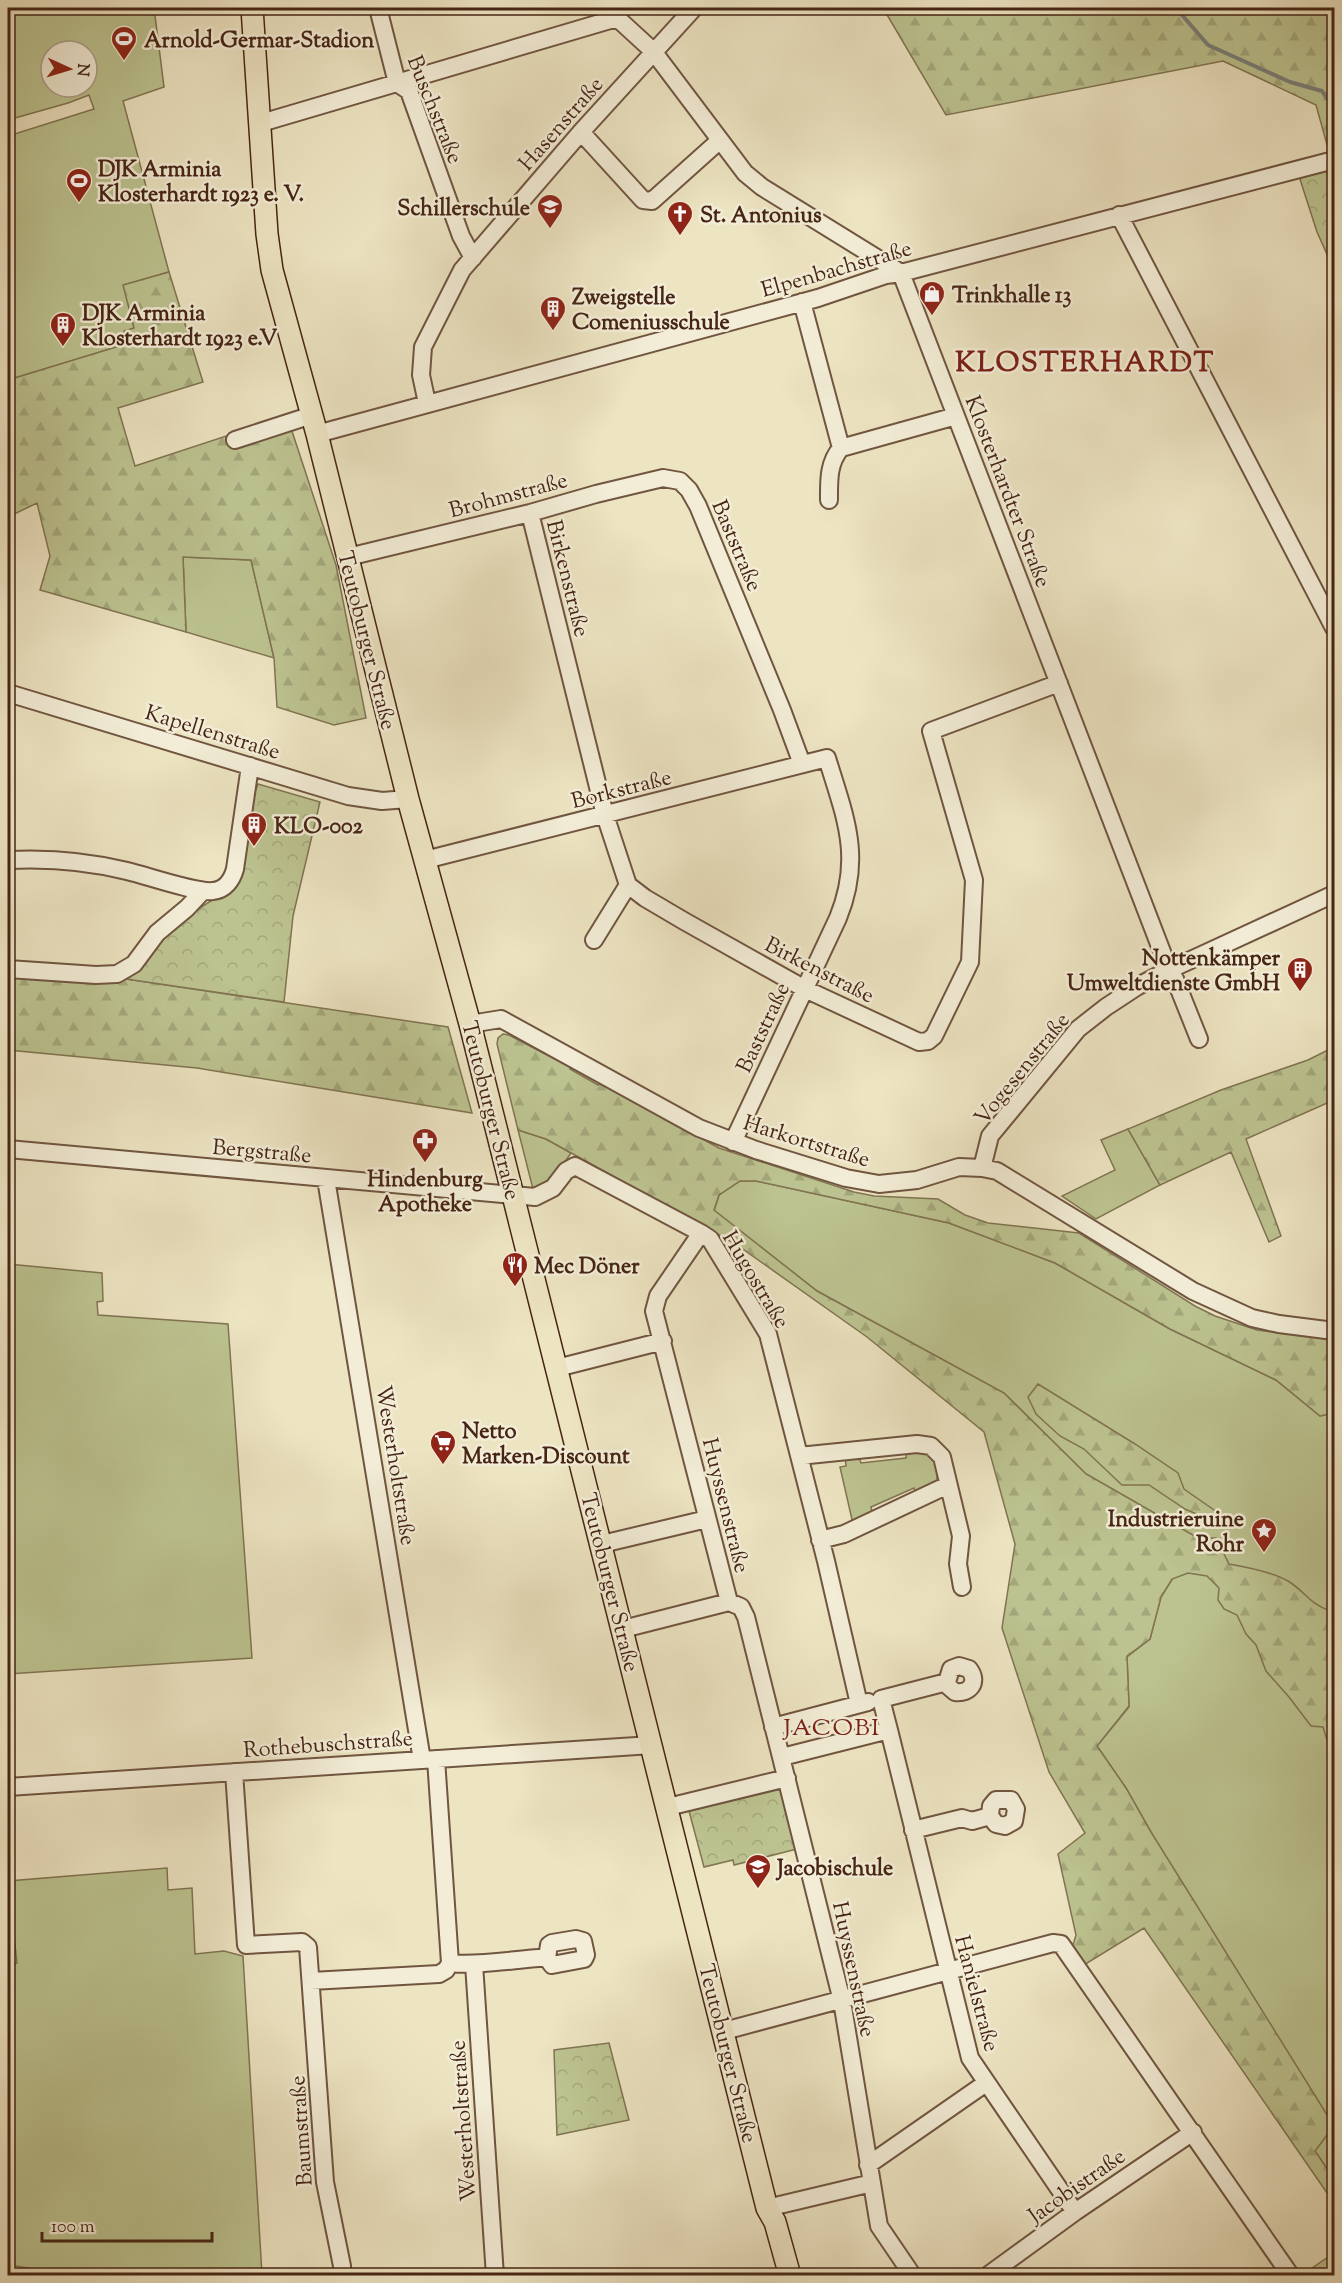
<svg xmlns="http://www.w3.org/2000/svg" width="1342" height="2283" font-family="'Sorts Mill Goudy',serif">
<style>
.green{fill:#bcc390;stroke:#817452;stroke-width:1.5;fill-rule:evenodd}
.forest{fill:url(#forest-firs);stroke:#817452;stroke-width:1.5}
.cemetery{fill:url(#cemetery-stones);stroke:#817452;stroke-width:1.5}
.park{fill:url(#park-crowns);stroke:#817452;stroke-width:1.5}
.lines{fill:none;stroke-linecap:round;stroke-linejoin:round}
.stream{stroke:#7a807a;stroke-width:4}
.minor-casing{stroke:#705540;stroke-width:20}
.major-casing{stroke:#462515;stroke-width:24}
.minor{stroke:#f3edd7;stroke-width:16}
.major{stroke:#ede4c2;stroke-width:21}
.labels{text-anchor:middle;stroke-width:5;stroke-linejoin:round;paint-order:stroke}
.poi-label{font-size:22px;font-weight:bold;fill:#462515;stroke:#f3edd7;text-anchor:start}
.street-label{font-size:22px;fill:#462515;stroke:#f3edd7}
.neighbourhood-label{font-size:24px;letter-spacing:1.5px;fill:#7a1f14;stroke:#f3edd7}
.district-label{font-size:28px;font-weight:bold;letter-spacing:1.5px;fill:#7a1f14;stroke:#f3edd7}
</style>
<defs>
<pattern id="forest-firs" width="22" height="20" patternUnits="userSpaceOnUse" patternTransform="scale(1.5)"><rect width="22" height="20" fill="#bcc390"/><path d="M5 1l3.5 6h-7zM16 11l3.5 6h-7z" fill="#a3a77b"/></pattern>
<pattern id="cemetery-stones" width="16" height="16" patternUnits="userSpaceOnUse" patternTransform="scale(1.5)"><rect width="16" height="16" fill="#bcc390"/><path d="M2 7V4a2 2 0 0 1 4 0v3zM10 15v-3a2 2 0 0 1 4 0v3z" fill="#a3a77b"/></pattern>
<pattern id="park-crowns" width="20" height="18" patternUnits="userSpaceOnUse" patternTransform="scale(1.5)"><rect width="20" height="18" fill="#bcc390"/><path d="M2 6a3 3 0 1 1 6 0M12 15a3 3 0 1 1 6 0" fill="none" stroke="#a3a77b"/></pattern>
</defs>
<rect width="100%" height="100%" fill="#ede4c2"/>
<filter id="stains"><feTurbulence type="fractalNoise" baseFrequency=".00333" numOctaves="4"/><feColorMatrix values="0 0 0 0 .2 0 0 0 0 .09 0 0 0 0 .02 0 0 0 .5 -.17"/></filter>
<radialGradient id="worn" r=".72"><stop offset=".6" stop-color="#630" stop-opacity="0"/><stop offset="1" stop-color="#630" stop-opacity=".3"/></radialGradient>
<path class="green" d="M8,8H154L164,87L123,101L169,272L124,285L134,328L127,344L8,380V136L94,109L89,95L68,103L8,120ZM51,51H87V87H51Z
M183,557L251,560L274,658L186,632Z
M1128,1129L1160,1185L1096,1219L1062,1196L1115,1170L1101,1140Z
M518,1130L546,1139L571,1153L554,1178L534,1193Z
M740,1181H756L949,1223L1055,1263L1170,1329L1276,1380L1320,1416L1334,1413V2179L1315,2151L1151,1832L1126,1788L1097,1746L1129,1707L1127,1657L1150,1639L1161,1597L1198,1538L1086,1474L1004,1393L817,1291L714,1211L719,1195Z
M8,1264L102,1273L103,1301L97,1302L98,1315L228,1324L252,1658L8,1674V1591L14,1574L8,1478Z
M919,1449L934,1456C941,1481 939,1482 917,1496L914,1488L871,1507L873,1515L853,1524L840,1467L846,1466L845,1457L858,1455L861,1463L906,1458V1450Z
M167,1868L168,1890L192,1888L195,1954L224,1951L243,1956L262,2275L82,2276L8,2265V1964L17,1963L8,1881Z
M1334,2253V2275H1302Z"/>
<path class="forest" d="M883,8H1334V158L1331,159L1316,105L1223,61L946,115Z
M169,272L203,382L118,408L135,466L287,416L336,565L366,718L334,725L277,707L274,658L251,560L183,557L186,632L40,590L50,556L37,503L8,517V380L126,344L124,331L134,328L123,285Z
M8,972L116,980L126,979L448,1027L472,1113L197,1068L8,1050Z
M503,1034L509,1035L570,1067V1069L598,1085L600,1083L719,1148L854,1192L874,1196L938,1199L965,1215L988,1223L1079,1233L1195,1306L1215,1316L1257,1330L1334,1340V1413L1320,1416L1276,1380L1170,1329L1055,1263L949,1223L756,1181H740L719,1195L714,1210L817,1291L1004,1393L1086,1474L1198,1538H1216L1229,1564C1246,1567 1273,1572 1288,1581C1306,1592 1308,1603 1330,1611L1334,1609V1745L1327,1740L1323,1727L1311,1726L1289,1697L1266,1671L1256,1645L1246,1634L1237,1615L1224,1609L1218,1600L1219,1588L1207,1576L1188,1573L1172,1579L1161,1597L1150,1639L1127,1656L1129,1706L1097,1746L1126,1788L1151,1832L1334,2126L1315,2151L1334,2179V2203L1144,1928L1084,1965L1073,1945L1076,1935L1058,1854L1085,1833L1049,1772L1002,1628L1015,1544L984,1432L867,1337L737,1245L546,1139L518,1130L497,1044L498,1038Z
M1334,1047V1100L1246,1139L1281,1236L1269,1242L1231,1152L1160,1185L1128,1129L1221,1090L1308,1060Z
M1038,1384L1135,1444L1178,1473L1184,1489L1227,1519L1220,1524L1185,1509L1149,1485H1122L1084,1449L1060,1436L1036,1414L1028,1397Z"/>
<path class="cemetery" d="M8,1478L14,1575L8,1591Z"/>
<path class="park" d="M1334,162V270L1317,232L1298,173Z
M258,784L320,802L293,916L284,1002L126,979L166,930L237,884L252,800Z
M783,1788L797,1849L734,1865L733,1860L704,1867L689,1811Z
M609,2043L629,2120L557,2135L554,2050Z"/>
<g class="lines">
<path class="stream" d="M1176,8L1208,45L1290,82L1322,91L1331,104L1334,129"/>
<defs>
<path id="minor" d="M378,8L397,83L409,91L461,236L473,258
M261,123L617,18L653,51L745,173L762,187L901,273L1169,970L1175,979L1199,1039
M581,132L643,200L652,201L719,141
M1119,215L1334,628
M802,302L841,448
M427,403L421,375L423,347L462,270L581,132L694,8
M317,434L818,298L886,275L901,273L1334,160
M235,440L312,415
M829,500C829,481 828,463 841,448L956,416
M530,513L605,815L628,885L645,898L684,921L805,989L919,1042L928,1041L934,1036L970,962L974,880L931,731L1059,683
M348,557L530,513L596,494L663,478L680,481L689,490L698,506L782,710L802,764
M8,693L348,796L382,801L408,799
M8,860C49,858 87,861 127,871C148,876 196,893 213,891C225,890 232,880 235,869L250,766
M425,860L827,758C845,817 863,857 838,918L733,1142
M594,940L628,885
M8,969L96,975L117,974L134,964L157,933L187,908L203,891
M470,1024L501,1019L699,1128L756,1150L846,1178L879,1184L917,1180L959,1167L982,1168L997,1171L1193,1291L1252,1318L1279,1324L1334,1331
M8,1149L535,1197L553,1188L566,1171L575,1166L701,1233L710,1239L768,1334L826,1561L859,1704
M982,1168L990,1136L1078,1029L1106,1007L1138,986L1169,970L1334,894
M326,1179L422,1760
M701,1233L658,1296L654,1311L729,1602L741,1607L746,1617L842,2001L879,2226L913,2276
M557,1368L663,1341
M799,1456L917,1444L931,1446L942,1457L961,1536L958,1564L962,1587
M820,1540L844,1534L948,1485
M602,1544L707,1519
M623,1629L729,1602
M773,1727L868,1702
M889,1730L970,2058L1075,2212
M782,1757L889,1730L881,1699L947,1682L948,1686L955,1692C970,1694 979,1682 969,1669L959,1666L951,1669L947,1682
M436,1759L450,1963
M234,1772L246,1945L302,1942L308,1947L325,2182L342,2266V2276
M8,1787L652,1745
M668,1807L787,1778
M913,1830L962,1818L972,1821L990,1816L996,1824L1005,1826L1014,1821L1016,1809L1011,1800H996L991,1806L990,1816
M474,1964L495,2276
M311,1981L439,1974L446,1970L450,1963C476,1966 512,1960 539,1958H547L552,1965L584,1959L586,1955L583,1941L576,1939L552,1943L549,1945L547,1958
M724,2031L1053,1943L1061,1944L1291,2276
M868,2165L986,2083
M767,2208L872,2183
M987,2276L1075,2212L1193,2132"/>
<path id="major" d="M252,8L267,234L272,270L317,434L408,799L470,1024L767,2208L775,2222L790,2276"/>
</defs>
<use href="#minor" class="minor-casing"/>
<use href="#major" class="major-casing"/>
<use href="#minor" class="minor"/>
<use href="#major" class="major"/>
</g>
<defs>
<symbol id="stadium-pin" viewBox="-11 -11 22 30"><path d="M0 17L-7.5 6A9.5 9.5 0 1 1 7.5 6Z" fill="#8f2418" stroke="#f3edd7"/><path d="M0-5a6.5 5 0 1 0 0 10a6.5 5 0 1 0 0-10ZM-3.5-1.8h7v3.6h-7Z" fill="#fff"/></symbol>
<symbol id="school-pin" viewBox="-11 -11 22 30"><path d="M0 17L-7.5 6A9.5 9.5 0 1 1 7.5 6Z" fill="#8f2418" stroke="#f3edd7"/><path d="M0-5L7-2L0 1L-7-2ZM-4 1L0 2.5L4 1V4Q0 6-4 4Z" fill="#fff"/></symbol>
<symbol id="church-pin" viewBox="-11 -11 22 30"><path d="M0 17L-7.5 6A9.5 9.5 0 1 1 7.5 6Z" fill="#8f2418" stroke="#f3edd7"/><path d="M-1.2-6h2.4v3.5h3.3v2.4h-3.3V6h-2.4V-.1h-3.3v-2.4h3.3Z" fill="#fff"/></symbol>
<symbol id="shop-pin" viewBox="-11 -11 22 30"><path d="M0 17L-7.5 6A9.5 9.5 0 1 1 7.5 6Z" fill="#8f2418" stroke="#f3edd7"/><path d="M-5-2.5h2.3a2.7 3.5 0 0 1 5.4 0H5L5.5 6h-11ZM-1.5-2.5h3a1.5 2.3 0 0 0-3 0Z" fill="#fff"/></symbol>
<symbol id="building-pin" viewBox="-11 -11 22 30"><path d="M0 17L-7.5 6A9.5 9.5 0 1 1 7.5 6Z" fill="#8f2418" stroke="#f3edd7"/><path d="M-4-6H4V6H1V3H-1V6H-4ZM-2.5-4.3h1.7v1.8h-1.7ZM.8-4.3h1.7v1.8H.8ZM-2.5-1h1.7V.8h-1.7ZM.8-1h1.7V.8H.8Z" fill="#fff"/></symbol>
<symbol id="pharmacy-pin" viewBox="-11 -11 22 30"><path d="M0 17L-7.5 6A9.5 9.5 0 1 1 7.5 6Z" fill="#8f2418" stroke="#f3edd7"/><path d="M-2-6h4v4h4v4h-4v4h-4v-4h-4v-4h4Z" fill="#fff"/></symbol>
<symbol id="restaurant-pin" viewBox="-11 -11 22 30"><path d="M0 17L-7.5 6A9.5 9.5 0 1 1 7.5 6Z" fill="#8f2418" stroke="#f3edd7"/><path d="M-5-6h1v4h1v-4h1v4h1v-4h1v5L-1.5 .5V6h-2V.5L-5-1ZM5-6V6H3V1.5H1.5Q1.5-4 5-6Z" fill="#fff"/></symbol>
<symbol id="supermarket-pin" viewBox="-11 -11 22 30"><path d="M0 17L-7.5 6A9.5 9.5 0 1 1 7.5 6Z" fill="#8f2418" stroke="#f3edd7"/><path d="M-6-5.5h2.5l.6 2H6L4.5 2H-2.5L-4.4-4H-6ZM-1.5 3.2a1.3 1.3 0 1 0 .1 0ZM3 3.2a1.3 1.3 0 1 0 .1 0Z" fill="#fff"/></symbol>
<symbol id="sight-pin" viewBox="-11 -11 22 30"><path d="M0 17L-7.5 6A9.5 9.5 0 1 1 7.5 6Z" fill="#8f2418" stroke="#f3edd7"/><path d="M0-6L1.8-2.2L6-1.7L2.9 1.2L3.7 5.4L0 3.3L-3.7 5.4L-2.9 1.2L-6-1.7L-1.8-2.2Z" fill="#fff"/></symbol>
</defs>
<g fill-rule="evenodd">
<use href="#stadium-pin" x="109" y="24" width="30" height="40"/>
<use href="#stadium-pin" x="64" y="166" width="30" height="40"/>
<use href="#school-pin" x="535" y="192" width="30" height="40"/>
<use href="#church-pin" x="665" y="199" width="30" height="40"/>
<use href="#shop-pin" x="917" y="279" width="30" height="40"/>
<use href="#building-pin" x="538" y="294" width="30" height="40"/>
<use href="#building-pin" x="48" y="310" width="30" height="40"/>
<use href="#building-pin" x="239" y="810" width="30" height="40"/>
<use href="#building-pin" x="1285" y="955" width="30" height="40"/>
<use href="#pharmacy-pin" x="410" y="1126" width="30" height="40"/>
<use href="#restaurant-pin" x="500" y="1250" width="30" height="40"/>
<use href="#supermarket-pin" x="428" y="1428" width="30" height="40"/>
<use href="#sight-pin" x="1249" y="1516" width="30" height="40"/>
<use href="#school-pin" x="743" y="1852" width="30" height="40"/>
</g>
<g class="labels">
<g class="poi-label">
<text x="144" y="47">Arnold-Germar-Stadion</text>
<text x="98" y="176">DJK Arminia<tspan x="98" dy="25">Klosterhardt 1923 e. V.</tspan></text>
<text x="530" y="215" text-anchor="end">Schillerschule</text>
<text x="700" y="222">St. Antonius</text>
<text x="952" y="302">Trinkhalle 13</text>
<text x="572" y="304">Zweigstelle<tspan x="572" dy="25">Comeniusschule</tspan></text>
<text x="82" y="320">DJK Arminia<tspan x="82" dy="25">Klosterhardt 1923 e.V</tspan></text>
<text x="274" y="833">KLO-002</text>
<text x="1280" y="965" text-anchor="end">Nottenkämper<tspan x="1280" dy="25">Umweltdienste GmbH</tspan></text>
<text x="425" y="1186" text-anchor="middle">Hindenburg<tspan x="425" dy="25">Apotheke</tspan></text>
<text x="534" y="1273">Mec Döner</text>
<text x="462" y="1438">Netto<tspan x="462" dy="25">Marken-Discount</tspan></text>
<text x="1244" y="1526" text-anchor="end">Industrieruine<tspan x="1244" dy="25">Rohr</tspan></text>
<text x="777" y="1875">Jacobischule</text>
</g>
<g class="street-label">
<text transform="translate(436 109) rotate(68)" y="8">Buschstraße</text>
<text transform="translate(560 123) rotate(-49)" y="8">Hasenstraße</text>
<text transform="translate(836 268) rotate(-16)" y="8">Elpenbachstraße</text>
<text transform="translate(1009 491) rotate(69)" y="8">Klosterhardter Straße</text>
<text transform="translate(508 494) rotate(-15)" y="8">Brohmstraße</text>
<text transform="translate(738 545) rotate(67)" y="8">Baststraße</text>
<text transform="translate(569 578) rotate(76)" y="8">Birkenstraße</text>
<text transform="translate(368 640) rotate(76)" y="8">Teutoburger Straße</text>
<text transform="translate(213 731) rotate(17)" y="8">Kapellenstraße</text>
<text transform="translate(621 788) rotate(-14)" y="8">Borkstraße</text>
<text transform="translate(820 969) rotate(27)" y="8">Birkenstraße</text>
<text transform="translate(762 1027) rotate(-65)" y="8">Baststraße</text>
<text transform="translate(1021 1068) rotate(-51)" y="8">Vogesenstraße</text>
<text transform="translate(492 1110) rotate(76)" y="8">Teutoburger Straße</text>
<text transform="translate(807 1140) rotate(17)" y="8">Harkortstraße</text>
<text transform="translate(262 1150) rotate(5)" y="8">Bergstraße</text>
<text transform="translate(757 1279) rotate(59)" y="8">Hugostraße</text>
<text transform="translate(397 1465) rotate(81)" y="8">Westerholtstraße</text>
<text transform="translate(727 1505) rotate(76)" y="8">Huyssenstraße</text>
<text transform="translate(611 1582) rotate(76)" y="8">Teutoburger Straße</text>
<text transform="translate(328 1743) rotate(-4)" y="8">Rothebuschstraße</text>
<text transform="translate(855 1969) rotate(78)" y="8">Huyssenstraße</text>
<text transform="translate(978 1993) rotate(75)" y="8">Hanielstraße</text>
<text transform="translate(729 2053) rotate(76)" y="8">Teutoburger Straße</text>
<text transform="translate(462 2121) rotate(-94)" y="8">Westerholtstraße</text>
<text transform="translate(300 2131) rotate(-94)" y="8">Baumstraße</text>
<text transform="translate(1076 2185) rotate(-35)" y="8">Jacobistraße</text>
</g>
<g class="neighbourhood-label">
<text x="832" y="1735">JACOBI</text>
</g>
<g class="district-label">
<text x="1085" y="371">KLOSTERHARDT</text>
</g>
</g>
<rect width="1342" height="2283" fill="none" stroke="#ede4c2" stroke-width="30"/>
<rect x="9" y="9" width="1324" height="2265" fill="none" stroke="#462515" stroke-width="3"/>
<rect x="15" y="15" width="1312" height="2253" fill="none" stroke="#462515" stroke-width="1.5"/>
<g transform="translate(69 69) rotate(94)"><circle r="28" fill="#f3edd7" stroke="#ae9d89" stroke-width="1.5"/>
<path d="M0-4.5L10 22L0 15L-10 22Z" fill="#8f2418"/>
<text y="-9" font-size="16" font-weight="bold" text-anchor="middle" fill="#462515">N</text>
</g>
<path d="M42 2232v9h170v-9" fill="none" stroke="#462515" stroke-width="3"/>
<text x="51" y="2232" font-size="18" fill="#462515" stroke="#f3edd7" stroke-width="4.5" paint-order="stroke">100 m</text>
<rect width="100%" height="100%" filter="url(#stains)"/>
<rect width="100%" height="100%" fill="url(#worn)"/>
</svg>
